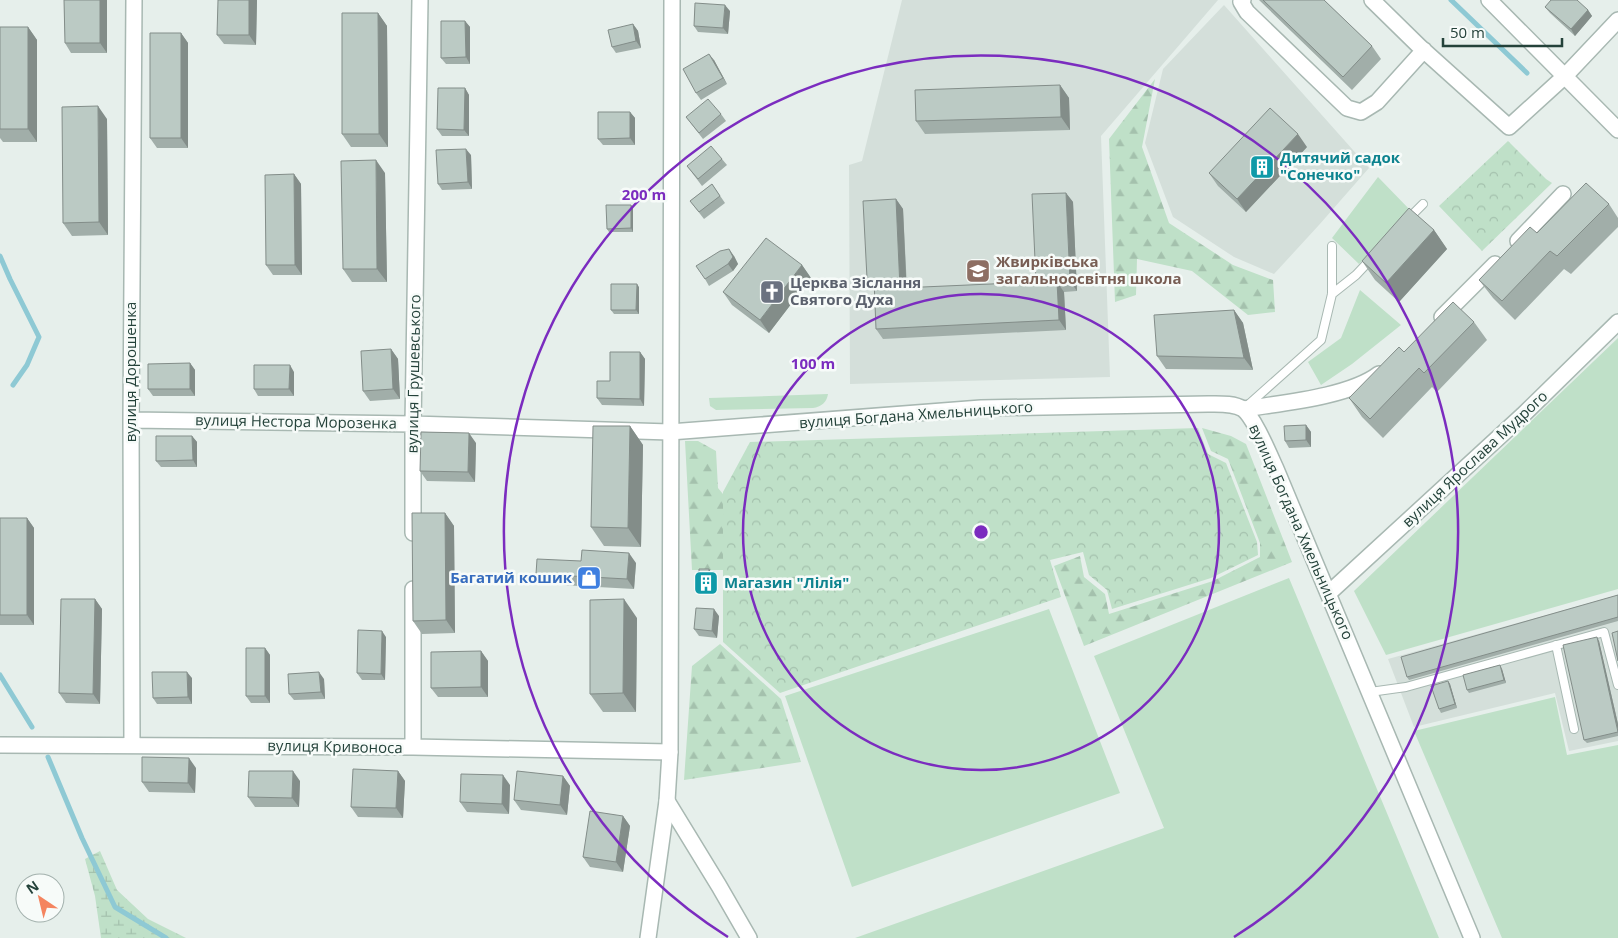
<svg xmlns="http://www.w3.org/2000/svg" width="1618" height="938" font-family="'Open Sans',sans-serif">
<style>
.built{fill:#d4dfda}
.green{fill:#bfe0c8}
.forest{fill:url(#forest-firs)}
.wetland{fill:url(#wetland-marsh)}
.park{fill:url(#park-crowns)}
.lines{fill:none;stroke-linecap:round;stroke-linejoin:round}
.stream{stroke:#8ec9d4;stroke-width:5}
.service-casing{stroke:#a8b8b2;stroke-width:10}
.minor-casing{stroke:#a8b8b2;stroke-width:18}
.tertiary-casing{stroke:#a8b8b2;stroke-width:18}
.service{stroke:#fff;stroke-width:8}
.minor{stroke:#fff;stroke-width:15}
.tertiary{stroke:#fff;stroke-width:15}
.wall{fill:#a1aea9}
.shaded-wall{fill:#838d89}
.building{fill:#bbcac4;stroke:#838d89}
.ring{fill:none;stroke:#7b2cbf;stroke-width:2.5}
.labels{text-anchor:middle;stroke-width:5;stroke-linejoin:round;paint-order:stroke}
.culture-label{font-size:15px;font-weight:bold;fill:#0d838f;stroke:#f7fbf9;text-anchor:start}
.education-label{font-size:15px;font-weight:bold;fill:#785e54;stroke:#f7fbf9;text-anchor:start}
.worship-label{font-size:15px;font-weight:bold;fill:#5b616d;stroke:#f7fbf9;text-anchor:start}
.street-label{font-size:15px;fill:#24423a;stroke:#f7fbf9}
.shop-label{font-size:15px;font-weight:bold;fill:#366cbe;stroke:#f7fbf9;text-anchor:end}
.centre{fill:#7b2cbf;stroke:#f7fbf9;stroke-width:2.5}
.ring-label{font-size:15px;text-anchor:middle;font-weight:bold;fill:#7b2cbf;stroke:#f7fbf9;stroke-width:5;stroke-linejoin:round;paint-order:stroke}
</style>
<defs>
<pattern id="forest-firs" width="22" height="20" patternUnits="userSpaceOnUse" patternTransform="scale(1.25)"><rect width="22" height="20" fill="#bfe0c8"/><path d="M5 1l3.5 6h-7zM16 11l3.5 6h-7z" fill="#a4c1ad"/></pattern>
<pattern id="wetland-marsh" width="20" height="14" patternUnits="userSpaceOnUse" patternTransform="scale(1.25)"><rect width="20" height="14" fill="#bfe0c8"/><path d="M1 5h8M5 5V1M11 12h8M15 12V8" fill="none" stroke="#a4c1ad"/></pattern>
<pattern id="park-crowns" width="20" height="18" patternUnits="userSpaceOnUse" patternTransform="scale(1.25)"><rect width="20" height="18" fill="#bfe0c8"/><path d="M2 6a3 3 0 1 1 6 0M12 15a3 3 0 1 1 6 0" fill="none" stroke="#a4c1ad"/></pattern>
</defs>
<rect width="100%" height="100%" fill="#e6efeb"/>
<path class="built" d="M902,0H1218L1101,136L1110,377L850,384L849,165L862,161Z
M1224,5L1369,168L1319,225L1274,274L1234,257L1173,217L1145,143L1163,69Z
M1618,595V741L1569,751L1555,693L1414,727L1388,659Z"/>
<path class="green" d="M1378,177L1411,211L1359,264L1332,238Z
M1360,290L1401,325L1352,364L1321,385L1308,362L1341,338Z
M1618,338V589L1386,655L1354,591Z
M828,394C827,402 821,407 813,408L716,410L710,406L709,398Z
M1289,578L1439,938H855L1164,828L1094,656Z
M1049,609L1120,793L852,887L785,696Z
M1555,697L1567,755L1618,745V938H1502L1414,731Z"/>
<path class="forest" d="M1155,79L1142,147L1169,223L1233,265L1273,280L1275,312L1248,315L1192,271L1137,259L1136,295L1115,302L1109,139Z
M1202,428L1231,436L1246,444L1292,562L1084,646L1054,566L1080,556L1084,577L1105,594L1109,614L1213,581L1260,557V543L1228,459L1211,451Z
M685,441H698L716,451L718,488L728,500V570H692Z
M720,644L781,699L801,762L684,780L692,666Z"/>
<path class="wetland" d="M100,851L117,890L148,919L186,938H101L95,896L85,859Z"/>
<path class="park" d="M1508,141L1546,179L1552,183L1482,251L1439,206Z
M1198,428L1208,454L1226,463L1257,542L1258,555L1211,578L1112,609L1107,590L1089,575L1083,552L1050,560L1061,597L780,693L723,642V492L750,442Z"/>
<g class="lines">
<path class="stream" d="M1451,0L1527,73
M0,256L10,279L39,337L27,365L13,385
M0,675L32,727
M48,757L82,838L115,907L166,938"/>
<defs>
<path id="service" d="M1408,219L1423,204
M1332,294L1356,275L1371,259
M1247,406L1321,340L1332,294V246
M1556,645L1574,729
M1370,692L1406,687L1604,632L1618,685"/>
<path id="minor" d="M1243,0L1241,2L1247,12L1347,108L1361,112L1377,102L1424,50
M1372,0L1420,47L1509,127L1565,76L1618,20
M1489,0L1618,130
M1518,241L1563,194
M1442,317L1495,264
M1244,409C1281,403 1349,397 1379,374
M131,420L413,424L670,432L981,408L1208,404C1219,404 1234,403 1243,409C1254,417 1270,456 1276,469L1472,938
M413,533V424L420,0
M1329,593L1523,415L1618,322
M0,745L413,747L670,752
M132,745L131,420L134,0
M413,747V589
M667,801L719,886L749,938"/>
<path id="tertiary" d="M648,938L667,801L670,752L672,0"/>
</defs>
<use href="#service" class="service-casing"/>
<use href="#minor" class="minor-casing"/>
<use href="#tertiary" class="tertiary-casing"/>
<use href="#service" class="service"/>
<use href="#minor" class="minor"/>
<use href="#tertiary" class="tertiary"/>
</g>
<path class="wall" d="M64,0H107V53H71L65,43Z
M257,0L256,45L224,44L217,35Z
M1259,0H1324L1372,46L1381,59L1352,90Z
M1545,7L1588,10L1592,16L1575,36L1550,13Z
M730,11L728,34L698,32L694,26Z
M378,13L387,26L388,147H351L342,134Z
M465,21L470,27V64H446L441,58Z
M633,24L638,31L641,48L616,53L612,47Z
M0,27H28L37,40V142H3L0,138Z
M181,33L188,43V148H157L150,138Z
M714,60L727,84L701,100L696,93Z
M1060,85L1069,98L1070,130L925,134L916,121Z
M465,88L469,95V136H442L437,129Z
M630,112L635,118V145H603L598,139Z
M721,114L726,121L703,139L686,117Z
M107,119L108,235L72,236L63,223Z
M1307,147L1246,212L1218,186L1209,173Z
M471,155L472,189L442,190L438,184Z
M722,159L727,165L702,186L687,166Z
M385,173L387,282H352L343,269Z
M294,174L301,184L302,275H273L266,265Z
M712,184L725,203L704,219L690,201Z
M1066,193L1073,202L1077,291L1064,292L1066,330L883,339L876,329L875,289L867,278L896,199L903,209L907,288L1036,282Z
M1609,204L1618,218V227L1571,274L1564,269L1515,320L1493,298L1479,280L1537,233Z
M631,205L633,208V232H609L607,229Z
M1434,230L1447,249L1399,302L1375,280L1362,261Z
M734,256L738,264L733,271L709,286L705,279Z
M802,265L811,278L769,333L732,305L723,292Z
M639,287V314H614L611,310Z
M1234,310L1243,323L1253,370L1166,369L1157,356Z
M1474,322L1487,340L1437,392L1432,387L1383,438L1362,417L1349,398L1404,352Z
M391,349L398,359L400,399L370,401L363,391Z
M640,352L645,359L644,406L602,405L597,398L610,381Z
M190,363L195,370V396H153L148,389Z
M294,372V396H258L254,389Z
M1306,425L1311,432V447L1289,448L1285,441Z
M630,426L643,445L641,547L604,546L591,527Z
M192,436L197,442V467H161L156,461Z
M476,443L475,482L427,481L420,471Z
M445,513L454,526L455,633L422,634L413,621Z
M0,518H27L34,528V625H0Z
M581,561L636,563L634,589L543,584L536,574Z
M711,572V593L701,594L699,590Z
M1618,595V621L1409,680L1407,677Z
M95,599L102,609L100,704L66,703L59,693Z
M719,616L717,638L699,636L694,629Z
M637,618L636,712H603L590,694Z
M386,637L385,680H362L357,673Z
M1599,641L1618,724V736L1587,743L1584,740Z
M265,648L270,655V703H251L246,696Z
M481,651L488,661V697H438L431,688Z
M1502,669L1506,683L1469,693L1467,690Z
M192,678V704H157L153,698Z
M324,679L325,699L294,700L289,694Z
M1448,681L1450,684L1457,708L1441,713L1439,709Z
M196,768L195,793L149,792L142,782Z
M398,771L405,781L403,818L358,817L351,807Z
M563,776L570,786L567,815L521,810L514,800Z
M300,781L299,807H255L248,797Z
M510,785L509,814L467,812L460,802Z
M623,816L630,826L623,872L590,867L583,857Z"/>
<path class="shaded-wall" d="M100,0H107V53L100,43Z
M249,0H257L256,45L249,35Z
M725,5L730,11L728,34L723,28Z
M1588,10L1592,16L1575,36L1571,29Z
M378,13L387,26L388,147L379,134Z
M465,21L470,27V64L466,57Z
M633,24L638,31L641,48L636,41Z
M28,27L37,40V142L28,129Z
M181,33L188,43V148L181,138Z
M709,54L714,60L727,84L723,78Z
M1060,85L1069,98L1070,130L1061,117Z
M465,88L469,95V136L464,130Z
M98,106L107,119L108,235L99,222Z
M630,112L635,118V145L630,138Z
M1298,134L1307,147L1246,212L1237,199Z
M466,149L471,155L472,189L468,182Z
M376,160L385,173L387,282L377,269Z
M294,174L301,184L302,275L295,265Z
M1066,193L1073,202L1077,291L1070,281Z
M896,199L903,209L907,298L900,288Z
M631,205L633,208V232L631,228Z
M1434,230L1447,249L1399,302L1386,283Z
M729,249L734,256L738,264L733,271L728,264Z
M802,265L811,278L769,333L760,320Z
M1057,282L1064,292L1066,330L1059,320Z
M637,284L639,287V314L636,310Z
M1234,310L1243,323L1253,370L1244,358Z
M391,349L398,359L400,399L393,389Z
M640,352L645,359L644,406L640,399Z
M190,363L195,370V396L190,389Z
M290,365L294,372V396L289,389Z
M1306,425L1311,432V447L1306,440Z
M630,426L643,445L641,547L628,528Z
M469,433L476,443L475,482L468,472Z
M192,436L197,442V467L193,460Z
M445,513L454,526L455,633L446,620Z
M27,518L34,528V625L27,615Z
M629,553L636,563L634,589L627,579Z
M709,569L711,572V593L709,590Z
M95,599L102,609L100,704L93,694Z
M624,599L637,618L636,712L623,693Z
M714,609L719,616L717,638L712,631Z
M382,631L386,637L385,680L381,674Z
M1597,637L1599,641L1618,724V731Z
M265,648L270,655V703L265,696Z
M481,651L488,661V697L481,687Z
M1500,665L1502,669L1506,683L1504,680Z
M187,672L192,678V704L188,697Z
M319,672L324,679L325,699L321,692Z
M1448,681L1450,684L1457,708L1455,704Z
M189,758L196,768L195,793L188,783Z
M293,771L300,781L299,807L292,798Z
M398,771L405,781L403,818L396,808Z
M503,775L510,785L509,814L502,804Z
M563,776L570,786L567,815L560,805Z
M623,816L630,826L623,872L616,862Z"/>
<path class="building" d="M64,0H100V43H65Z
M218,0H249V35H217Z
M1263,0H1324L1372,46L1343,77Z
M1551,0H1577L1588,10L1571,29L1545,7Z
M695,3L725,5L723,28L694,26Z
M342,13H378L379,134H342Z
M441,21H465L466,57L441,58Z
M633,24L636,41L612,47L608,30Z
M0,27H28V129H0Z
M150,33H181V138H150Z
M709,54L723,78L696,93L683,69Z
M1060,85L1061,117L916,121L915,90Z
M438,88H465L464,130L437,129Z
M708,99L721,114L699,133L686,117Z
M98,106L99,222L63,223L62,107Z
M1270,108L1298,134L1237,199L1209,173Z
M598,112H630V138L598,139Z
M711,146L722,159L698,179L687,166Z
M466,149L468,182L438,184L436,150Z
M376,160L377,269H343L341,161Z
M294,174L295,265H266L265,175Z
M1586,183L1609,204L1557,256L1550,251L1502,301L1479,280L1530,227L1537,233Z
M712,184L720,196L699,212L690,201Z
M1066,193L1070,281L1057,282L1059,320L876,329L874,280L867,278L863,201L896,199L900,288L1036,282L1032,194Z
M606,205H631V228L607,229Z
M1409,208L1434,230L1386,283L1362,261Z
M766,238L802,265L760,320L723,292Z
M729,249L733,257L728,264L705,279L696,266L720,251Z
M611,284H637L636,310H611Z
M1453,302L1474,322L1424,373L1419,368L1370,419L1349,398L1399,347L1404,352Z
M1234,310L1244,358L1157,356L1154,315Z
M391,349L393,389L363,391L361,351Z
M610,352H640V399L597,398V381H610Z
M190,363V389H148V364Z
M254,365H290L289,389H254Z
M1306,425V440L1285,441L1284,426Z
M593,426H630L628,528L591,527Z
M421,432L469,433L468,472L420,471Z
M156,436H192L193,460L156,461Z
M412,513H445L446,620L413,621Z
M0,518H27V615H0Z
M582,550L629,553L627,579L536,574L537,559L581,561Z
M699,569H709V590H699Z
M1618,595V617L1407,677L1401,657Z
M61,599H95L93,694L59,693Z
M624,599L623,693L590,694V600Z
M696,608L714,609L712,631L694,629Z
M358,630L382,631L381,674L357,673Z
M1618,631V661L1612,633Z
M1597,637L1618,732L1584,740L1563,645Z
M246,648H265V696H246Z
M481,651V687L431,688V652Z
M1500,665L1504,680L1467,690L1463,675Z
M152,672H187L188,697L153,698Z
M319,672L321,692L289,694L288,674Z
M1448,681L1455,704L1439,709L1431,686Z
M142,757L189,758L188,783L142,782Z
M353,769L398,771L396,808L351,807Z
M249,771H293L292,798L248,797Z
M517,771L563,776L560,805L514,800Z
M461,774L503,775L502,804L460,802Z
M590,811L623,816L616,862L583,857Z"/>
<g class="ring">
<circle cx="981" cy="532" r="238"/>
<path d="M728 937A477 477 0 1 1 1234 937"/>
</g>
<defs>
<symbol id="building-square" viewBox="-11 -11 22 22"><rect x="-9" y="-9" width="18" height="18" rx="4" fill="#0f9aa8" stroke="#f7fbf9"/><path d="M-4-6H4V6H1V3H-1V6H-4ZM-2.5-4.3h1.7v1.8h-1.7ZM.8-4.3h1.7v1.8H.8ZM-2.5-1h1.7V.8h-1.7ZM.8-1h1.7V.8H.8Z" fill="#fff"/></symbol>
<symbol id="school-square" viewBox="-11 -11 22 22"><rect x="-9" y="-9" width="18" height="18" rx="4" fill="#8d6e63" stroke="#f7fbf9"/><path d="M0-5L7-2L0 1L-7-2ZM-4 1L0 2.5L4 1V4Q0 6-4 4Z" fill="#fff"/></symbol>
<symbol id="church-square" viewBox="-11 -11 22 22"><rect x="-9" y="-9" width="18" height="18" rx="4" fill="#6b7280" stroke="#f7fbf9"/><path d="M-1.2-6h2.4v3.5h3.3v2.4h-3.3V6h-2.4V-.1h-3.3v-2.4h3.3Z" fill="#fff"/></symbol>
<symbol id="shop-square" viewBox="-11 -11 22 22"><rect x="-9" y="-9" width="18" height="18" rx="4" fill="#3f7fe0" stroke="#f7fbf9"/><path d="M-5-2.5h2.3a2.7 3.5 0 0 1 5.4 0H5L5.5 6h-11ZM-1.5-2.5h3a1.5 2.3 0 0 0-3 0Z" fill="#fff"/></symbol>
</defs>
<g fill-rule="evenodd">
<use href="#building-square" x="1248" y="153" width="28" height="28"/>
<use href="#school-square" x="964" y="257" width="28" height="28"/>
<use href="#church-square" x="758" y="278" width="28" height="28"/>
<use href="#shop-square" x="575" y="564" width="28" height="28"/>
<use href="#building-square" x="692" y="569" width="28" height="28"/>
</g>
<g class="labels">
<g class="culture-label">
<text x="1280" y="163">Дитячий садок<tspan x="1280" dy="17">"Сонечко"</tspan></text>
<text x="724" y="588">Магазин "Лілія"</text>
</g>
<g class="education-label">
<text x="996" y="267">Жвирківська<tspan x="996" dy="17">загальноосвітня школа</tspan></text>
</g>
<g class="worship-label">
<text x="790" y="288">Церква Зіслання<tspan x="790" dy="17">Святого Духа</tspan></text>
</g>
<g class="street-label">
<text transform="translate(131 372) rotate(-90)" y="5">вулиця Дорошенка</text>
<text transform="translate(414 374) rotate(-89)" y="5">вулиця Грушевського</text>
<text transform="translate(916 415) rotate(-4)" y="5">вулиця Богдана Хмельницького</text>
<text transform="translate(296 422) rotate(1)" y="5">вулиця Нестора Морозенка</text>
<text transform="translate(1475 459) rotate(-43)" y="5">вулиця Ярослава Мудрого</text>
<text transform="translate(1301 532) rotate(66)" y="5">вулиця Богдана Хмельницького</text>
<text transform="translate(335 747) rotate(1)" y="5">вулиця Кривоноса</text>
</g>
<g class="shop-label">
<text x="572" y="583">Багатий кошик</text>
</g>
</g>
<circle cx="981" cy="532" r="8" class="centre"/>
<g class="ring-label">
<text x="644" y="200">200 m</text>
<text x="813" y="369">100 m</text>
</g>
<g transform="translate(40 898) rotate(325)"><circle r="24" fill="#f7fbf9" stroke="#a3b1ad"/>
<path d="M0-4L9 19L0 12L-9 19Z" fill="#f4845f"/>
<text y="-8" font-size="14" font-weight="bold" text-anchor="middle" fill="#24423a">N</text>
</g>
<path d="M1443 38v8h119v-8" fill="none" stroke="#24423a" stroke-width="2.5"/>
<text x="1450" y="38" font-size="15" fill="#24423a" stroke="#f7fbf9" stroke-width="4" paint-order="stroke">50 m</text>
</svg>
